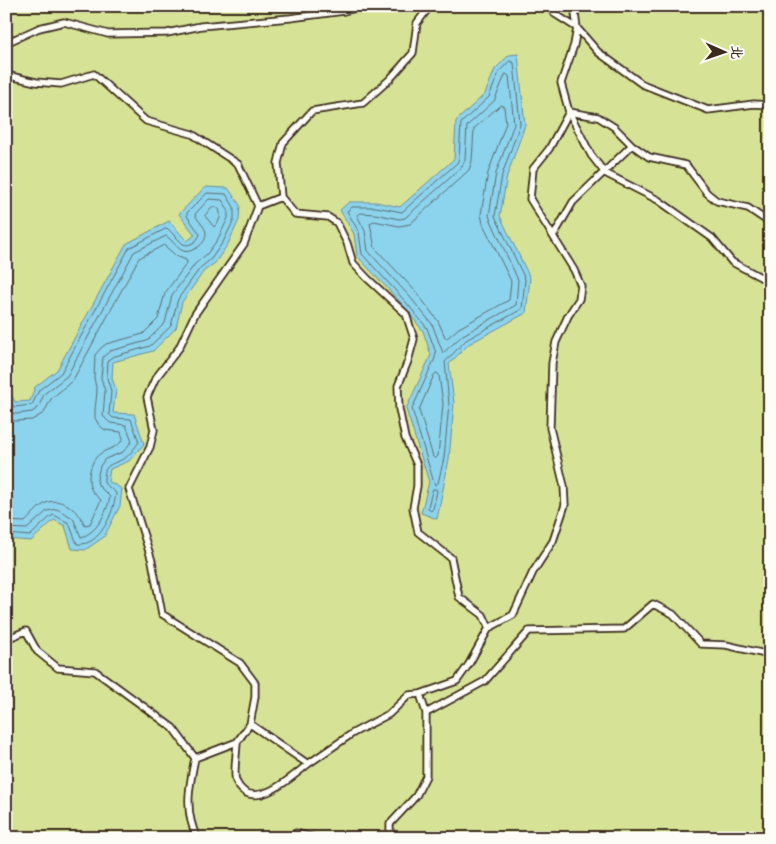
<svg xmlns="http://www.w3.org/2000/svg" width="776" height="844" font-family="Pangolin,'LXGW WenKai TC',sans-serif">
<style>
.green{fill:#d6e295;stroke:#88865a}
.water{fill:#8cd3ed;stroke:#6c8f9a}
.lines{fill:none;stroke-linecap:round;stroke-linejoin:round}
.shore{stroke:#5b6e71;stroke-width:1}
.lane-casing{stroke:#3b2a1e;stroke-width:9}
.lane{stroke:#fdfcf7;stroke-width:5.5}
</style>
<rect width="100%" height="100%" fill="#fdfcf7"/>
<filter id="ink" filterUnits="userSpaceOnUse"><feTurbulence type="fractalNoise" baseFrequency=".02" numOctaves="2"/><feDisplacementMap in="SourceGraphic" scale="10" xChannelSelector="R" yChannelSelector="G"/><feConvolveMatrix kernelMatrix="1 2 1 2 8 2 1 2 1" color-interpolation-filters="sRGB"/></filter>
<g filter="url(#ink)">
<path class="green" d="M6,6H770V838L6,837Z"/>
<path class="water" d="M518,54L525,125L507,176L500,216L530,278L526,313L469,344L449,364L454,403L449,459L437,519L421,513L429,482L406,409L431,355L423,331L402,304L357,256L354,234L340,210L349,202H376L400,207L454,159L456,121L485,94L495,69L509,55Z
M205,187L228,188L240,205L239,220L228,244L215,263L204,271L182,302L176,328L153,351L113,362L112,378L116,390L113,413L134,414L144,444L129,461L110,469L108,481L122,489L120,506L104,537L85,550L72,549L65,526L54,520L31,541L6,539V386L8,387L15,402L30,401L35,387L57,370L126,244L169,221L187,241L195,235L179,214Z"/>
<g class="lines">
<path class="shore" d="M510,61L514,63L520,124L502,175L495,216L525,279L522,309L466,340L445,362L449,404L444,458L438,483L435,485L434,483L412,409L435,358L436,353L427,328L405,301L362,254L359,232L347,211L352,207H376L402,212L457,163L459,159L461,123L489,97L499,72Z
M506,74L509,76L514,124L496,173L489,216L518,280L516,305L463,335L443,353L432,324L410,297L368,251L365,231L357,215L359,213L375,214L399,219L405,218L461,168L465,160L467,126L494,101Z
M501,105L504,107L506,123L488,173L481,214L483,224L511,281L509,300L459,328L446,339L438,321L417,293L375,248L370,223L374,221L399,226L410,224L469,170L472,161L474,129Z
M212,207H217C223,213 220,222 214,227L205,216Z
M437,373L439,375L443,404L438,456L435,459L433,457L419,410L434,375Z
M6,395L14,407L32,405L39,390L61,373L129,248L167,228L183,244C190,247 198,241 200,234L187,216V213L207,193L226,194L234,207V220L223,242L211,259L200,268L178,299L171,326L150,346L112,357L108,360L107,378L111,391L109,414L113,418L131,419L139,442C135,447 130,455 125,458C111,466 103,462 104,483L116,493C114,512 100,547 77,544L69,523L54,515L50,517L30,536L6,534
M6,409L11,413L17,414L32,412L38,408L44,394L67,376L134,252L166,236C178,244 180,259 198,247C202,244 206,240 206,234C206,226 197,221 195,214L209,199L222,200L228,209V218L218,239L207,254L195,264L172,295L165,323L147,341L110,351L103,357L101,378L105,391L103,416L110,423L126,425L132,441L123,452L105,459L100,466L97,479L98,485L110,497C107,512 97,533 81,537L73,518L57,509L47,511L27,529L6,528
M6,419L15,421L32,420L44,413L51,399L73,380L139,258L164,245L176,256L186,260L187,263L165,293L158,319L143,334L106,344L100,349L95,355L94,378L97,392L95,410V418L99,425L105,430L121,432L123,439C118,448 109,448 101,453C91,459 86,478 91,489C93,494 98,497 101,500L90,524L85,525C79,512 63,496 46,503C38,507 31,516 25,522L6,521
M433,489H436L437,491L433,509L431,511L428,508Z"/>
<defs>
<path id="lane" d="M551,6L555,14L577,28L574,6
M577,28L574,45L561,83L569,112L591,155L605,173L658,200L712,238L732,262L770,282
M577,28L598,52L642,84L708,110L754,104L770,105
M6,43L39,28L64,22L108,34L167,33L201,26L290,18L344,11L364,6
M6,75L36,82L61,84L94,74L146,121L192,134L238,164L258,206L244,244L195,314L179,348L155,379L147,397L154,430L150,447L129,489L152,561L162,614L240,663L255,683V697L250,724L308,764L353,733L389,714L409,695L420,694L457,681L469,664L489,628L483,615L459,597L451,558L418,532L413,508L417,486V465L405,438L399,409L398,386L408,361L414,339L406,314L367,278L353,263L347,243L337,223L328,217L295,214L281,197L278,163L283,143L312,111L363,103L390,79L413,53L417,23L430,6
M569,112L598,117L614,127L632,145L649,157L686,165L707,193L717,201L748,208L770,223
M258,206L281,197
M554,235L573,202L632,145
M489,628L513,615L533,572L553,541L565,505L564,486L550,428L552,363L556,342L568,316L579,299L581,286L574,270L530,199L533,169L549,149L569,112
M6,639L26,631L37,651L58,668L95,671L173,728L195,758C189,787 184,811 197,838
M420,694L426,713
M237,742C237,751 233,774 236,781C251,815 292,777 308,764
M195,758L237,742L250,724
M287,838L296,833L315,838
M390,838V824L416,796L426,776V713L485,681L529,631L624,629L653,604L673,614L701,644L726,645L770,655"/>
</defs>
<use href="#lane" class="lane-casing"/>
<use href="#lane" class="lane"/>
</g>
</g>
<rect width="776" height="844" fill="none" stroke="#fdfcf7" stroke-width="25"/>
<rect x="12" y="12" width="751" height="819" fill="none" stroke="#3b2a1e" stroke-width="2" filter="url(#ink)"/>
<g transform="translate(724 52) rotate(92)" stroke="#fdfcf7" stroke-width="4" paint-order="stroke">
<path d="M0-4L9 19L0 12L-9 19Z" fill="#3b2a1e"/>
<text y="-8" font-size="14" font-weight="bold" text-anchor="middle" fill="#3b2a1e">北</text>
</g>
</svg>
